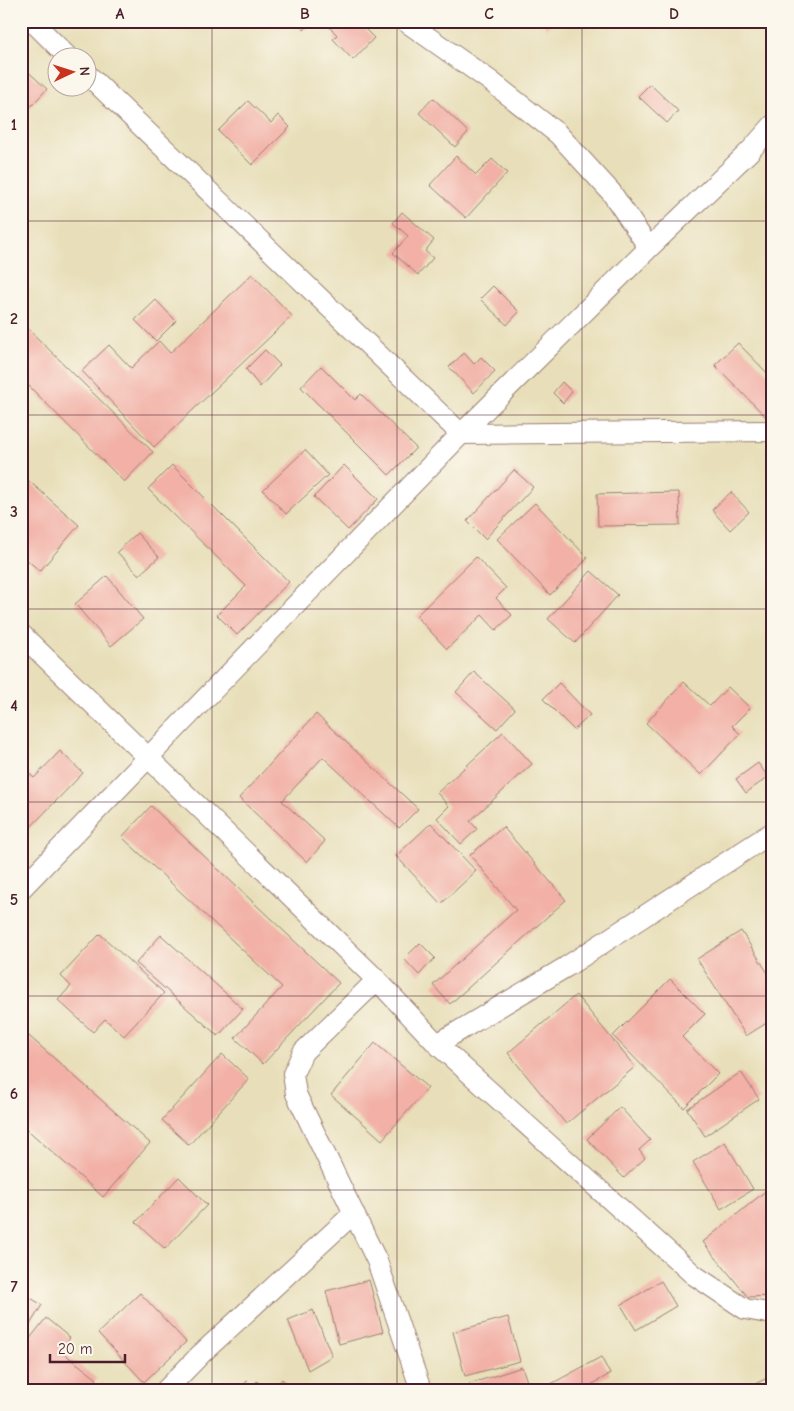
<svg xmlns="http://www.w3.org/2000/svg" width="794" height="1411" font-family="'Comic Neue',sans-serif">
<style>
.building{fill:#f2b0a6}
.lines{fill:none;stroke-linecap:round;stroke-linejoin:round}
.minor-casing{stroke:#997f72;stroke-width:22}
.minor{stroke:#fff;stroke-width:20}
.grid{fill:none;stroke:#4a1f2b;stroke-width:1;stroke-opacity:0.55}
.neatline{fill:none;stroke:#4a1f2b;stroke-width:2}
.grid-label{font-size:16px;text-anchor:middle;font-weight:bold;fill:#4a1f2b}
</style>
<rect width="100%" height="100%" fill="#fbf7ec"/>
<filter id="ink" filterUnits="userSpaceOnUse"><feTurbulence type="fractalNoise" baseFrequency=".02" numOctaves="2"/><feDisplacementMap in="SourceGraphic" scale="10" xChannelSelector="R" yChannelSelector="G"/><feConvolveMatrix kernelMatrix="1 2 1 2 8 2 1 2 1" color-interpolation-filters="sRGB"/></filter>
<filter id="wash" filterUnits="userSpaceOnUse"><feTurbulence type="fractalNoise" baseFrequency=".0096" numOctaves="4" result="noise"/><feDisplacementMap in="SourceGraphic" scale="20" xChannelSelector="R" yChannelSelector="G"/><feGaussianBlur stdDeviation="1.12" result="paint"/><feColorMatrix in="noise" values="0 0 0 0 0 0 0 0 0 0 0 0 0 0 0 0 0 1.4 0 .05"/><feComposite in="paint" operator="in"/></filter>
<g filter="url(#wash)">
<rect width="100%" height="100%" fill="#e8dfba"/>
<g id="blocks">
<path class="building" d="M295,21H312L304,30Z
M324,21H357L374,38L353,60L333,39L337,35Z
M540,21H553L547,28Z
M22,66L47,89L21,117V67Z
M650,84L678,111L667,123L638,96Z
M433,98L468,132L455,147L419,113Z
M248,101L271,123L278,115L290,127L252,165L218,131Z
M456,156L476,175L492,159L507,173L466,218L430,185Z
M402,212L434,240L425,251L433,258L418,275L393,253L408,236L393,223Z
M252,274L292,316L154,447L82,371L109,345L131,368L159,341L170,353Z
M493,286L519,312L507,325L480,299Z
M156,300L176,321L156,341L135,320Z
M21,322L153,452L124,482L21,378Z
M738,343L773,379V417L769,420L715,365Z
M265,350L280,365L260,387L246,369Z
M464,353L474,364L481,357L495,371L474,393L449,367Z
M321,366L355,400L361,394L416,448L389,475L301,387Z
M562,382L572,392L563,403L553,393Z
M305,450L328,475L286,514L263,490Z
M172,465L289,582L237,635L217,615L246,586L148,489Z
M344,465L378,499L348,530L314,497Z
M514,470L533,487L485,539L467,521Z
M21,474L79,525L40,571L21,555Z
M679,492L680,525L598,526L597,494Z
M731,492L749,512L730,530L712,510Z
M535,503L588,558L550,595L497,539Z
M137,533L159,557L139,575L117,552Z
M476,557L506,588L496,598L512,615L496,630L482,615L447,649L416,616Z
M591,571L618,595L575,643L548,619Z
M107,576L143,619L111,646L75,604Z
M474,672L515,709L497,729L456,692Z
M684,682L710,706L728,687L750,708L732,726L740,734L701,775L646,723Z
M559,683L590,715L574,730L543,699Z
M316,714L418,809L399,828L323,757L282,801L325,841L307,862L239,798Z
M503,732L532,764L470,821L477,829L461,844L437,818L449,806L437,793Z
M60,751L83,773L21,837V766L34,778Z
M758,763L768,777L746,793L736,779Z
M151,806L339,983L263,1064L235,1038L282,987L122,837Z
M431,823L476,871L441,904L396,856Z
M503,827L566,900L450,1004L433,985L516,910L470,855Z
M741,931L773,981V1019L746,1036L697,959Z
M100,934L164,993L124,1036L105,1019L93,1032L58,1000L71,986L61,976Z
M161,935L243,1009L218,1036L136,963Z
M420,943L435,958L419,975L404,959Z
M670,979L705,1014L682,1037L718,1074L684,1108L613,1036Z
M576,995L635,1067L566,1124L508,1053Z
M21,1029L150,1143L103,1197L21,1124Z
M375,1043L428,1088L382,1140L331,1095Z
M222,1054L249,1079L189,1145L162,1120Z
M741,1072L759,1099L705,1136L687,1109Z
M620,1107L650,1140L639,1150L645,1158L624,1178L587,1139Z
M725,1142L753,1189L721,1209L693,1162Z
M179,1177L207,1205L165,1249L136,1222Z
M773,1185V1296L748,1297L703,1242Z
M369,1280L383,1332L339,1344L326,1291Z
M661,1281L676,1306L636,1330L621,1305Z
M21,1292L42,1305L21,1339Z
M140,1293L186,1342L144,1382L98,1333Z
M313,1310L332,1356L308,1370L288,1320Z
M508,1317L520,1361L465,1376L453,1332Z
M46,1318L70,1338L61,1351L97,1379L88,1390H32L21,1381V1350Z
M601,1357L610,1374L582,1390H554L551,1384Z
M522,1367L530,1390H471L469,1384Z
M773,1375V1390H743Z
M282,1379L293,1390H272Z
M247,1381L252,1386L257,1381L266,1390H239Z
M102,1383L109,1390H97Z"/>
</g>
</g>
<g filter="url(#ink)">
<use href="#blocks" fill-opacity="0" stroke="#997f72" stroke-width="1"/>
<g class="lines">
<defs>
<path id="minor" d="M32,21L69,58
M405,21L489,80L558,134L611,192L649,248
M88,75L461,434L773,431
M21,634L377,980L437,1044L694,1275L745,1309L773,1314
M21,889L461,434L649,248L750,151L773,125
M377,980L303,1052L293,1074L296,1094L377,1261L421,1390
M437,1044L566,967L773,832
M166,1390L201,1354L354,1213"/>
</defs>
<use href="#minor" class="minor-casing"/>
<use href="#minor" class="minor"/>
</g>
</g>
<path class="grid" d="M212,21V1390M397,21V1390M582,21V1390M21,221H773M21,415H773M21,609H773M21,802H773M21,996H773M21,1190H773"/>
<rect width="794" height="1411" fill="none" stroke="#fbf7ec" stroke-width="55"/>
<g transform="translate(72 72) rotate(86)"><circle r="24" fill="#fbf7ec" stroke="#b4a19f"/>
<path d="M0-4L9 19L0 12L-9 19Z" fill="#c8321e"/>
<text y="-8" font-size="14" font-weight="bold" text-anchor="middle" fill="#4a1f2b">N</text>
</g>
<path d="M50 1354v8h75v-8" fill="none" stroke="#4a1f2b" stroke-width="2.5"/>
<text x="58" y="1354" font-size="15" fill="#4a1f2b" stroke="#fbf7ec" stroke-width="4" paint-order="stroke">20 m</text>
<rect x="28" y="28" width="738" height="1356" class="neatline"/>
<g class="grid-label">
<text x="120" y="19">A</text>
<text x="305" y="19">B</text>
<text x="489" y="19">C</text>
<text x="674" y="19">D</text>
<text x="14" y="130">1</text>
<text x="14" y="324">2</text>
<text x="14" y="517">3</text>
<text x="14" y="711">4</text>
<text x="14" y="905">5</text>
<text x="14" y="1099">6</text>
<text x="14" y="1292">7</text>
</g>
</svg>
